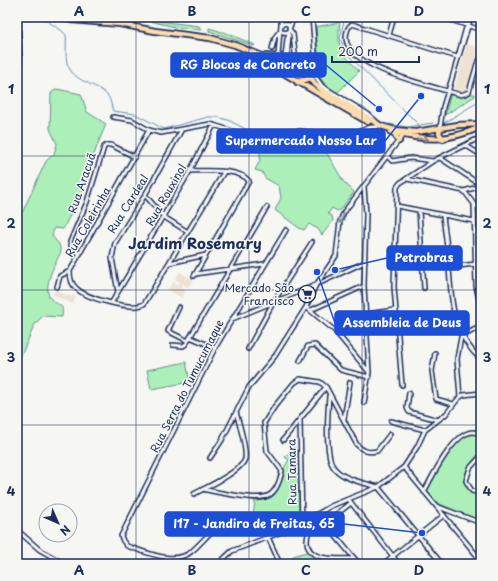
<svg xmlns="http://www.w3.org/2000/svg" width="498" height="581" font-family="'Playpen Sans',sans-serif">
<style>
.built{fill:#eee2d3}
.green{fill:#acefb9;stroke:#648f8c}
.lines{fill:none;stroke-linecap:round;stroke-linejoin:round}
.stream{stroke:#608eb5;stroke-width:1}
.minor-tunnel{stroke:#caced4;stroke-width:3;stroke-dasharray:3 1.5;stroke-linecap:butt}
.minor-casing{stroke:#1b2f5e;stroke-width:6}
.highway-casing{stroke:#1b2f5e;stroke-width:8}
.minor{stroke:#f6f6f2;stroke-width:3}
.highway{stroke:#fedbac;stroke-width:4.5}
.oneway{stroke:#8c8585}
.oneway2{stroke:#8892a8}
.grid{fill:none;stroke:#1b2f5e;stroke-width:1;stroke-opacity:0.55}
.labels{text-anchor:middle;stroke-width:3;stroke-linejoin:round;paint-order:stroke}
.street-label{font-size:11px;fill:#1b2f5e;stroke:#f6f6f2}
.poi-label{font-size:11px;fill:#1b2f5e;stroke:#f6f6f2;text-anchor:end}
.district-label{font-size:15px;font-weight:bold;fill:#1b2f5e;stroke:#f6f6f2}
.leader{fill:none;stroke:#1d4ed8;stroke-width:1.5}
.callout-dot{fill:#1d4ed8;stroke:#f6f6f2;stroke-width:1.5}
.callout{fill:#1d4ed8;stroke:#1d4ed8;stroke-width:1.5}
.callout-label{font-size:12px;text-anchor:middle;font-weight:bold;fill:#fff}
.neatline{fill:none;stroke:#1b2f5e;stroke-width:1.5}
.grid-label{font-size:13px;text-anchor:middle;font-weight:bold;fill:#1b2f5e}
</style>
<rect width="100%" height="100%" fill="#f6f6f2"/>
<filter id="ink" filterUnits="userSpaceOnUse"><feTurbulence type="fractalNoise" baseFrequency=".025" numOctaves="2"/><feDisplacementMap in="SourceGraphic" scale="8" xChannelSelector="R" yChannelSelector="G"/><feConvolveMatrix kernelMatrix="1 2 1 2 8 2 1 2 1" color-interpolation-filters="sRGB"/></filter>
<g filter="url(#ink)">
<path class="built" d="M467,44L480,48L466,92L464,93L454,89Z
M180,272L193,280L188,287L183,284L181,288L186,291L181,298L168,289L173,282L178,285L180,282L175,279Z
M55,290L72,297L73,295L76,296L73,304L53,295Z"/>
<path class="green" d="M132,17H152L158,21L199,26L201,30L175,27Z
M340,22C336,50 342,52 359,71L337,93L326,85L320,78L316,27Z
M209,28L229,34L255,45L254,46L209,31Z
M57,89L81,94L87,112L106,124L97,146L82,192L63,229L54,228L52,236L59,244L61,252C56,262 41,288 51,299C59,307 64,302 62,317L43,316L35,324L17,365V214L22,213L46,161L54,154L57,144L50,129L51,93Z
M451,93L467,97L470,94H475V96L445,115Z
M294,136L317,140L324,148L343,181L354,192L341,209L337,211L332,208L328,214L332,216L333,221L322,235L318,229L309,224L304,230L299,228L275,210L281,198L279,186L265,178L262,172L255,170L260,160V146L271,150Z
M186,362L190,382L151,389L147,370Z
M473,433L481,438V452C470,463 457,478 470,492L481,495V521L437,503L427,491C429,481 451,446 459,440C463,436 467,434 473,433Z
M294,447L298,452L299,515L287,521L253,516L255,501C287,500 275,477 289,460L285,457Z
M307,552L314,558L335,560L334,564L296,563L293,556Z"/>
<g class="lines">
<path class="stream" d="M41,17L61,30L66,35C67,43 65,55 67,63C74,84 96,82 108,96C111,100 111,106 113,111L135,114L164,129L208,117H217L228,120L255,134
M345,17L340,38L346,53L419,125
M444,123L475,104L481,98
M389,124L407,127L433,123
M265,136L274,137L293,133L333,141L361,136L374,131"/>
<path class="minor-tunnel" d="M280,45V56"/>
<defs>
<path id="minor" d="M281,17V26
M292,17V22L289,29L293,34L295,53
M312,17L317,77
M442,17L481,30
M280.5 28a4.5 4.5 0 1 1 9 0a4.5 4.5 0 1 1-9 0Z
M389,35L394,17
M272,49L275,37L279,32
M278,55L280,31
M285,57L287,39L289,35L287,32
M457,57L352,24C348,27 346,33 346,38C347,69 437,87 461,95L469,92L477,64L481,58
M287,58L289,36
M294,61L310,69L322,86L368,114L378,123
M303,63L311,60L315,53
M17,78L20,66L18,17
M449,89L469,17
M113,117L132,120L149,130L161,133L210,124L249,136L300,131L333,136L352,134L371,127H377
M440,128L443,107L471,17
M149,130L70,271C70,278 71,284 76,288C85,298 132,311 144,304L224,172
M259,140L269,145
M465,145L481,155
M387,156L392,161L411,158L433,161
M440,158L481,185
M190,171C205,171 239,168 249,181L194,276
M407,179L464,191L481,186
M464,191L474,204L481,209
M145,195L164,217L188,232
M474,204L476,286L481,310
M397,206L474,221
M419,211L424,288
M443,216C445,233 448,251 449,268C452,306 452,332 481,360
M286,230L215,348L121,536L123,541L127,546C145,552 176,566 192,551C205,540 213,526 230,520C248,515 279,523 297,526
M80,254L72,248L70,242L87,202L104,147L107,145H111L135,157
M169,263L206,255
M449,267L476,264
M195,274L264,264
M320,283L365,262
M57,287L60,276L70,271
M118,292L112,258L115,243L145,195L181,131
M112,302L190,171L214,125
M179,307L168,331L188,341
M306,307L334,330L369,372
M311,310L364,286
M232,319L316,285
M334,330L366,314L395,310
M190,337L215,348
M461,337L481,326
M173,345L183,346L186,344L267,207
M248,349L274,301L312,242
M435,353L432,371L436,399L453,404
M300,361L308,346L315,345L341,370L369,377
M402,385L394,287L397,187L400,183L433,161L481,137
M409,393L407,408L409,412L438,420
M329,396C328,412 324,458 335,469C345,480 365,483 378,487
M460,397L457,359L461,337
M364,403L369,372L364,286L366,214L364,187
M344,419L350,382
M300,420L302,524
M391,421L425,430
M283,440L326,387
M481,456L470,468L466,481L472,491L481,493
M210,458L222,440L249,387L275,356L306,307L316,285L336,256L340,221L344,212L403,135
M404,467L479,558
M378,487L442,564
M203,489C215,492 227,494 240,496C266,500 276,499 282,471L267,451L264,423L275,406L294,383L300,379L320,382L326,387L357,445C363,451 368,453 377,451L390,434
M424,492C432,477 460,418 481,435
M194,494C205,488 242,471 245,459C247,447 239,424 236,412
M349,500L399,564
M436,506L481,523
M318,515L359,564
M314,517C312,524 307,533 307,541C307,563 341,558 355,559
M325,523L351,503
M17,530L40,550L65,564
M268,537L280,564
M218,564L232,551L297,526L331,506L378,487L404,467L417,447L425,430L446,414L458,399L463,395L481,393
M262,564H273
M383,564L444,515"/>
<path id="highway" d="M61,17L71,20L120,24L155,31L210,38L235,45L262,56L285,57L306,70L315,84L322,90L381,126L395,130L416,132L458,125L481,124
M254,55C291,78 330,100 368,122
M276,68L272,61L278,55
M297,82L308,79L306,73
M440,129L439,133L443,139
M391,132C428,141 445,142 481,127
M394,133L399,141"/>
</defs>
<use href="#minor" class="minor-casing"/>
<use href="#highway" class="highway-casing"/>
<use href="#minor" class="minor"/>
<use href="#highway" class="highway"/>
</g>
<defs><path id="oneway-shaft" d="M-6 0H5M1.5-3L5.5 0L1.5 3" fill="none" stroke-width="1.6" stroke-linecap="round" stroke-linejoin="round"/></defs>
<use class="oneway" href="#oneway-shaft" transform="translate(423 139) rotate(7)"/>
<use class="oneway2" href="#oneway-shaft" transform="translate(342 218) rotate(111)"/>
</g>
<path class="grid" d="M136,17V564M249,17V564M362,17V564M17,156H481M17,290H481M17,425H481"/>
<defs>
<symbol id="supermarket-ring" viewBox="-11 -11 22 22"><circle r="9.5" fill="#f6f6f2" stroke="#1b2f5e" stroke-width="1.5"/><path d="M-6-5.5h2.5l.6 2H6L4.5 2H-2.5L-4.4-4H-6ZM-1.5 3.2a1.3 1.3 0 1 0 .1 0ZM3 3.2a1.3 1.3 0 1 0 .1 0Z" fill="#1b2f5e"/></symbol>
</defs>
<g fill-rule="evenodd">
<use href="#supermarket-ring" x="297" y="284" width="20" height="20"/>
</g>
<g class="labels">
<g class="street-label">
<text transform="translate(82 183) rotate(-71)" y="4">Rua Aracuã</text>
<text transform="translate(166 195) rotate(-60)" y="4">Rua Rouxinol</text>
<text transform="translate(128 204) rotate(-58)" y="4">Rua Cardeal</text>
<text transform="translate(88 222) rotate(-60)" y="4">Rua Coleirinha</text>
<text transform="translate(187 386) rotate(-63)" y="4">Rua Serra do Tumucumaque</text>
<text transform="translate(292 472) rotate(-91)" y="4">Rua Tamara</text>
</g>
<g class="poi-label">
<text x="294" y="292">Mercado São<tspan x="294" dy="13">Francisco</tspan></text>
</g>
<g class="district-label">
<text x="195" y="249">Jardim Rosemary</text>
</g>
</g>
<path class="leader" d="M379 109L326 65M421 96L385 141M335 270L387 258M317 272L335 323M422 533L344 524"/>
<g class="callout-dot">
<circle cx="379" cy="109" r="4"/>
<circle cx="421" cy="96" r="4"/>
<circle cx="335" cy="270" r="4"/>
<circle cx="317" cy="272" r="4"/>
<circle cx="422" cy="533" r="4"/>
</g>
<g class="callout">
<rect x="171" y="53" width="155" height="24" rx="4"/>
<rect x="217" y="129" width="168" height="24" rx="4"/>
<rect x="387" y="246" width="75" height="24" rx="4"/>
<rect x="335" y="311" width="134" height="24" rx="4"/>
<rect x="165" y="512" width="179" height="24" rx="4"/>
</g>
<g class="callout-label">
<text x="248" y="69">RG Blocos de Concreto</text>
<text x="301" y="145">Supermercado Nosso Lar</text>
<text x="424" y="262">Petrobras</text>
<text x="402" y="327">Assembleia de Deus</text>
<text x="254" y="528">I17 - Jandiro de Freitas, 65</text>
</g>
<rect width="498" height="581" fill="none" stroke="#f6f6f2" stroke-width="44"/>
<g transform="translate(58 523) rotate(135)"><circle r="19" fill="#f6f6f2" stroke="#9ea6b7"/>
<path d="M0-3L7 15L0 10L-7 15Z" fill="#1b2f5e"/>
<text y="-6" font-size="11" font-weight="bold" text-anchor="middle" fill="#1b2f5e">N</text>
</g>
<path d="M332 56v6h87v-6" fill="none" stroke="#1b2f5e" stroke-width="2"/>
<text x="338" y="56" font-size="12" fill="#1b2f5e" stroke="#f6f6f2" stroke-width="3" paint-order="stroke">200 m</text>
<rect x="22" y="22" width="454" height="537" class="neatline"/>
<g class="grid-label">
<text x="79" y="16">A</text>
<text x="192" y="16">B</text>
<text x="306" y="16">C</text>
<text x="419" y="16">D</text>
<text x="11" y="94">1</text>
<text x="487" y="94">1</text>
<text x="11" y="228">2</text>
<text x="487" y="228">2</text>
<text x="11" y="362">3</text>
<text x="487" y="362">3</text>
<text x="11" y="496">4</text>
<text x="487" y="496">4</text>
<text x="79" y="575">A</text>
<text x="192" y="575">B</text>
<text x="306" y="575">C</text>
<text x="419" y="575">D</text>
</g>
</svg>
